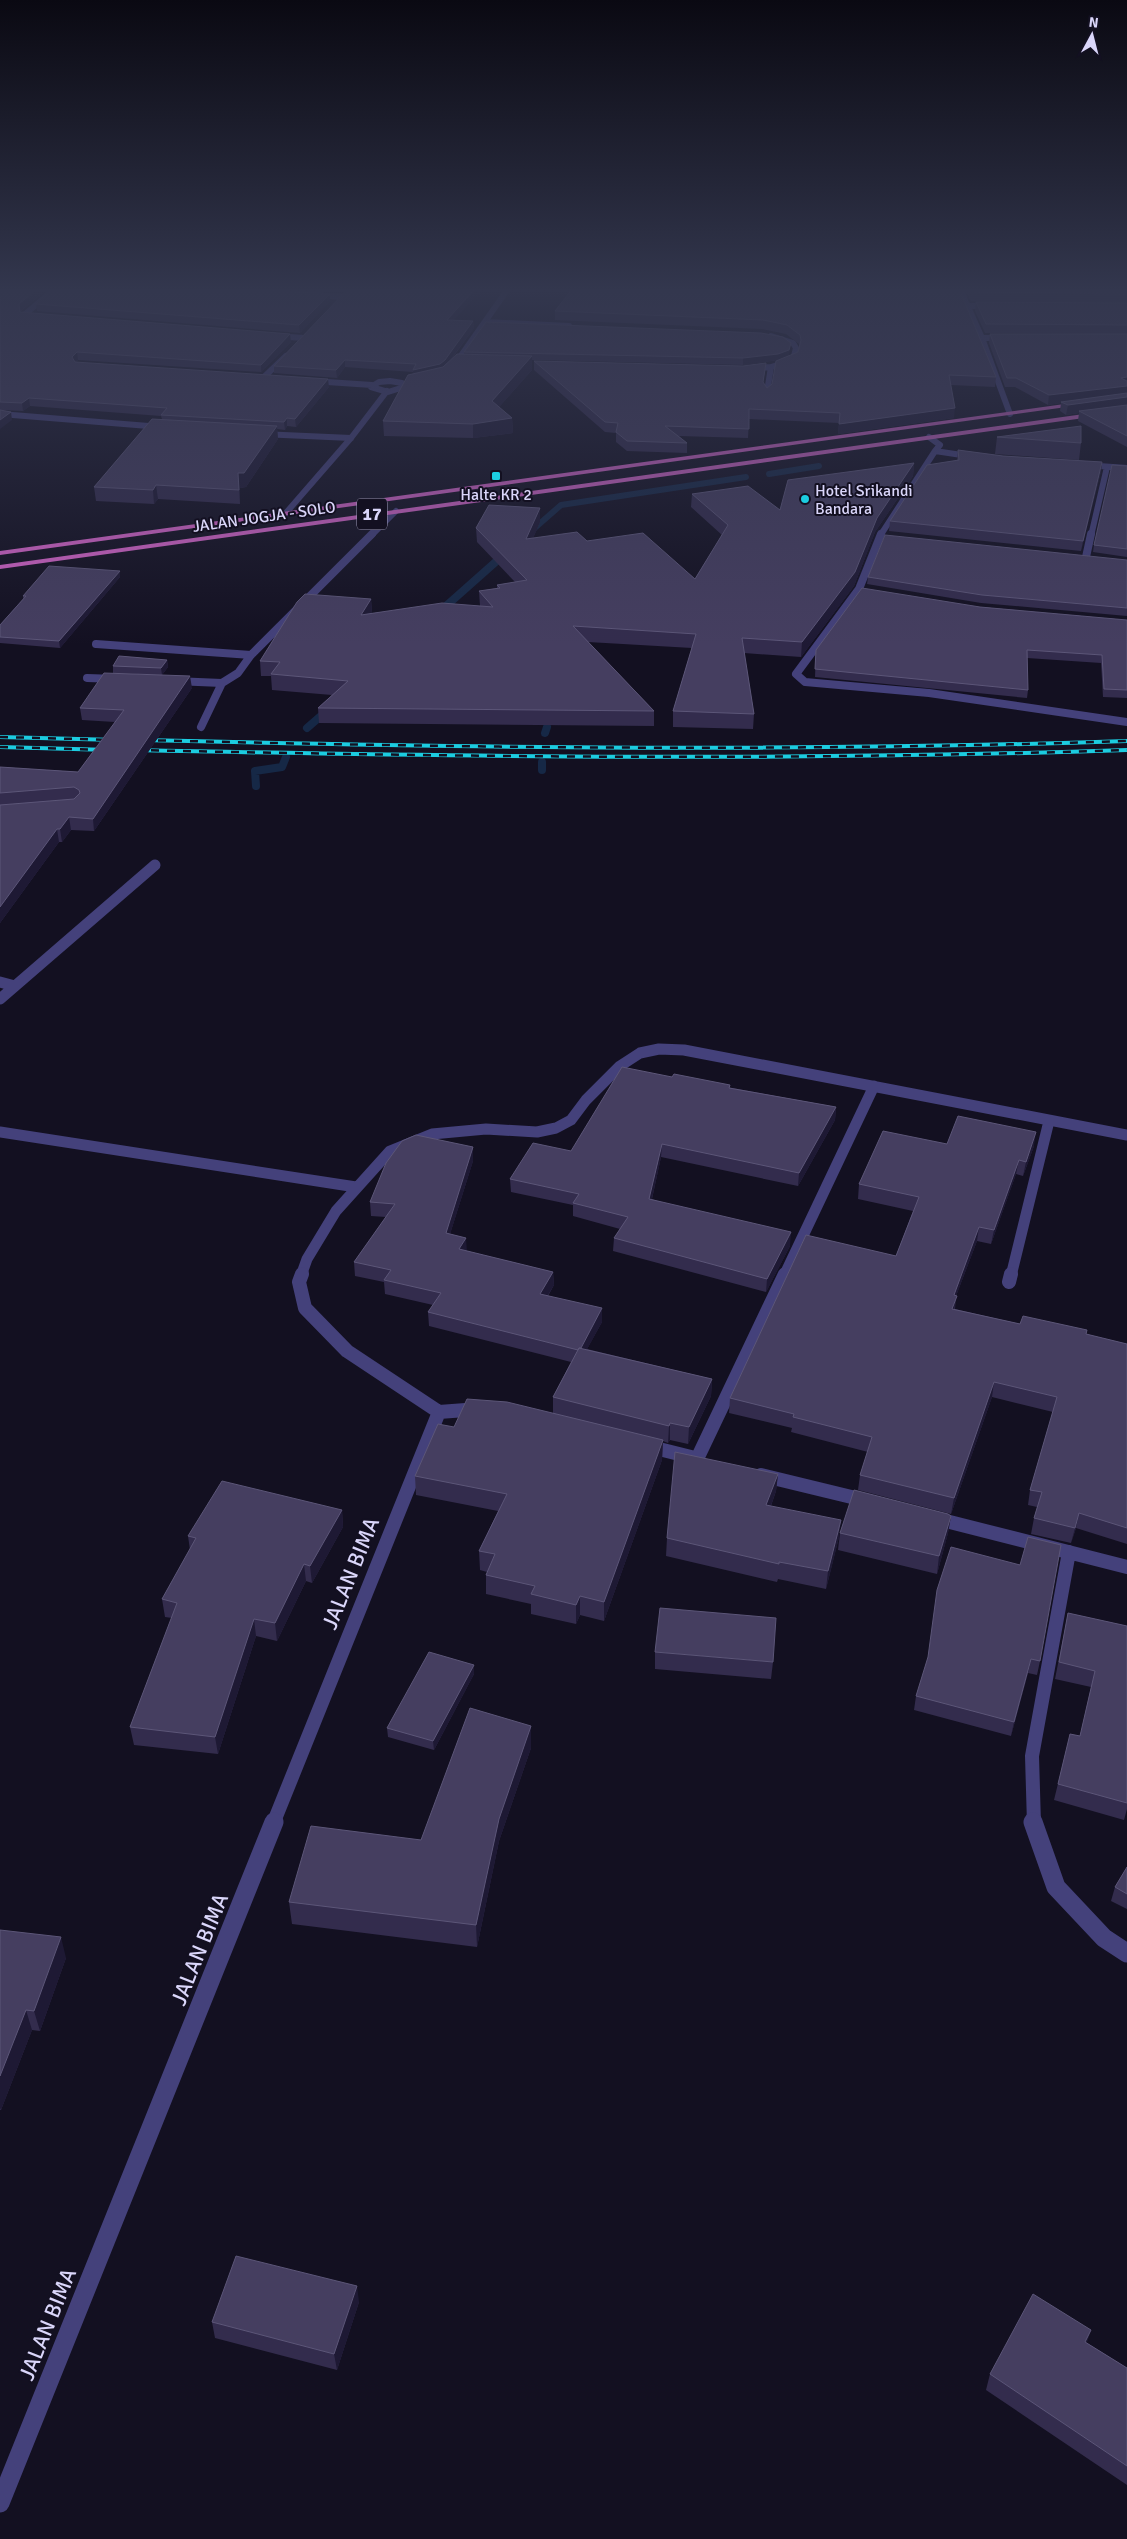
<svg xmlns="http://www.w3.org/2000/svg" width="1127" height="2539" font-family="Signika,sans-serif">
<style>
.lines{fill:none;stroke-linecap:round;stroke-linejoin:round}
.stream-far1{stroke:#162846;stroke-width:6}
.stream{stroke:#162846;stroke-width:8}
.minor-far4{stroke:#44417b;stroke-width:6}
.minor-far3{stroke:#44417b;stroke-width:8}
.minor-far2{stroke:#44417b;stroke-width:11}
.minor-far1{stroke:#44417b;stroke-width:14}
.minor{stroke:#44417b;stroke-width:19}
.trunk{fill:#d464c8;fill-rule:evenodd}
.rail-casing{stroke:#1ccce0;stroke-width:4}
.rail{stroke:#131021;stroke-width:2.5;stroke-dasharray:8;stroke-linecap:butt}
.wall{fill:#332c4d}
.shaded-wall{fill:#1e1934}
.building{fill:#453e60;stroke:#5c5678}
.poi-dot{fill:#1ccce0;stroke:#131021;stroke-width:2}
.labels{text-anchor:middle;stroke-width:4;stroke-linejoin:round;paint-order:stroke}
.far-poi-label{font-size:16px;fill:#dad6fa;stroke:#131021;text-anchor:start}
.far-street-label{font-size:16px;fill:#dad6fa;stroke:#131021}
.shield{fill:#131021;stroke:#9e9bb9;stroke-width:1}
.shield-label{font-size:18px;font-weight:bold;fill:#dad6fa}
.near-street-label{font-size:22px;fill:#dad6fa;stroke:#131021}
</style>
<rect width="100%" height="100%" fill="#131021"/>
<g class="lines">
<path class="stream-far1" d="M769,474L819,466
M529,533L561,505L746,477"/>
<path class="stream" d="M437,614L508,551
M307,728L330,708
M545,733L547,727
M542,762V770
M256,786L255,771L282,767L286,757"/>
<path class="minor-far4" d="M960,289L982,338L1010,414
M314,295L342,297
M968,306H993
M38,317L24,315L55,289
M485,322L569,326
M275,336L304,338
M982,338H1007
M453,367L508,289
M750,369L771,367L793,360L796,348L793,343L771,336
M264,377L286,356
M312,381L372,385
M390,381L402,383L404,387L388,392L371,387L379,382Z
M767,392L771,367
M0,414L161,427
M261,434L351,438
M929,437L940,445L935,451L975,457
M1085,465L1127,468
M285,514L351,438L387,391
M371,536L396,511
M880,536L935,451
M1091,536L1107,467"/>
<path class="minor-far3" d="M881,534L859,589L796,674L805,682L929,693L1127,722
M1086,557L1091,534
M96,644L251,655
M87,678L117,679
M174,681L222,683
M201,727L222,683L238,673L251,655L372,534"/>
<path class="minor-far2" d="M0,982L15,986
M0,999L155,865
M0,1132L356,1187
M301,1276L307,1259L336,1211L390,1151L432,1134L486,1129L537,1132L556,1128L571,1120L586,1100L620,1066L640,1053L659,1049L684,1050L1127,1135
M784,1276L874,1086
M1011,1276L1049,1121"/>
<path class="minor-far1" d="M302,1274L299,1282L305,1308L347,1351L439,1412
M1009,1282L1011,1274
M439,1412L479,1409
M647,1446L691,1457
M697,1459L785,1274
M761,1475L868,1501
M934,1518L1127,1567
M273,1824L439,1412
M1034,1824L1032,1756L1069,1552"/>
<path class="minor" d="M1033,1822L1056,1887L1104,1938L1127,1953
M0,2503L274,1822"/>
<path class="trunk" d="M1079,402L1081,405L0,555V551Z
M1127,408V412L0,569V565Z"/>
<defs>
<path id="rail" d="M0,737L117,740
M142,740C470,748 799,752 1127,741
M0,747L110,750
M135,750C466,757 796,761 1127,750"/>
</defs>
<use href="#rail" class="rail-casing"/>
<use href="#rail" class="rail"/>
</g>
<path class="wall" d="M0,289H47L20,312L291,342L261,372L78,360L76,362L329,387L296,427L287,426L285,430L277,429L278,439L246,487L240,488V504L158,499L154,504L96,501L94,487L162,419L161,416L30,406L23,411L0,410Z
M299,289H342L339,292Z
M348,289H482L453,320L473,321L474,328L451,360L464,355V352L790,350L778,360L743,365L532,360V370L499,407L512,418L513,433L473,438L384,436L383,421L413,374V372L345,367L337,378L274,373V366Z
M934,289L996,377L995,387L951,385L954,418L838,434L839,423L749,419L748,438L679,436L687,443V453L627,451L616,442V433L605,432L534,370V361L743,366L766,363L763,383L767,388L772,384L798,352L800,346L799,344L786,334L762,329L555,320V311Z
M964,289H1127V303L971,301Z
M330,301L300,333L37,311L36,304Z
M976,302L1127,303V334L985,333L975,311Z
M990,334H1127V447L1078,421L1079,413L1066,415L1060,411L1061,403L1048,405L1015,387H1005L989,343Z
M997,437L1081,443L1079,460L995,454Z
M958,450L1003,456L1102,462L1101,471L1081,551L889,531L890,521L957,461Z
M914,463L913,476L875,532L854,586L801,657L744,653L754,714L753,729L673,727V711L692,648L588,642L654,711V726L319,723L318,708L332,695L272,690L271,676H261L260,661L371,599L372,613L480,606L479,591L497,588V585L515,582L477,542L476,528L540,508V522L533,538L587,541L695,579L722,535L691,507L692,494L780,510Z
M1127,466V557L1093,552L1094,545Z
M1127,560V616L981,603L867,584L868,577Z
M120,571V577L60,648L0,643V625L23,599V596Z
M980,607L1127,620V698L1103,697L1101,663L1027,658L1028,690L1027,698L815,677L816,650Z
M167,660L168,667L162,675L113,673V666Z
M192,688L94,831L71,830L62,842H59L0,923V767L78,772L115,722L82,720L80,708Z
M672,1077L836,1107L835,1120L798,1186L661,1157L652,1199L790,1246L766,1292L613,1251L614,1238L620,1229L573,1216V1205L511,1192L510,1179L571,1151Z
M947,1144L1034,1146L1023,1176L1016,1174L991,1244L977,1241L956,1296L955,1309L1020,1324L1086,1334L1127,1344V1544L1076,1528L1071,1543L1031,1534L1034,1518L1037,1507L1028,1505L1030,1490L1053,1412L992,1397L951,1514L858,1490L860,1475L868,1452L791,1432L792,1428L729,1413L730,1398L896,1256L913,1211L858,1199L859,1184Z
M473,1147V1161L450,1234L467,1251L553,1272L554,1285L548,1296L602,1322L587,1349L712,1379L711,1396L688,1444L670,1440L668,1443L663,1441L662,1460L604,1621L580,1615L576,1624L531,1614V1604L486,1594V1575L487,1572L480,1570L479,1551L498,1511L416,1495L415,1476L454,1427L553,1413V1397L571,1362L429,1326L428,1312L433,1305L385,1294L384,1282L355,1276L354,1262L386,1217L371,1216L370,1202Z
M778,1474L776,1491L771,1506L839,1537L826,1589L778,1579L777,1582L666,1556L667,1538Z
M342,1510L343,1527L312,1583L306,1581L277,1641L256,1636L218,1754L134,1745L130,1727L172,1618L165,1617L162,1599L190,1550L188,1536Z
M951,1516L948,1533L937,1574L838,1550L840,1533Z
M1020,1565L1040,1661L1037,1675L1028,1673L1011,1736L914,1710L916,1696Z
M1068,1613L1127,1626V1809L1124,1820L1054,1800L1070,1734L1080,1736L1091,1687L1055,1679Z
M655,1652L773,1662L771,1679L655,1669Z
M474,1665V1674L434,1750L388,1737L387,1728Z
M531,1726V1748L499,1841L477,1947L292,1924L289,1902L421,1840Z
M1127,1867V1909L1111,1901L1115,1887Z
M0,1930L66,1958L40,2031L32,2030L1,2110H0Z
M359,2302L337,2370L215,2338L212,2322Z
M1087,2343L1127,2368V2485L986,2390L990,2374Z"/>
<path class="shaded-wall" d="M37,289H47L20,311L21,319L19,304Z
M475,289H482L447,328V320Z
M330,294V301L300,333L299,325Z
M473,321L474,328L445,367L413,378V370Z
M290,334L291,342L261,372V365Z
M791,343L789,356L778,360L743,365V358Z
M77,352L78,360L73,364L72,357Z
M532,356V370L492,415V401Z
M345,360V367L337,378L336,370Z
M1127,377V395L1061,402V403L1048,405L1049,395Z
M328,379L329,387L296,427L295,419Z
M1127,397V407L1079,411V413L1066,415L1068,405Z
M29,398L30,406L23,411L22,403Z
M955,408L954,418L838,434L839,424Z
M11,412L12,420L0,429V420Z
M287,418V426L285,430L284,422Z
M512,418L513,433L473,438V424Z
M277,426L278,439L246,487L240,488V504L238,473Z
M1102,462L1101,471L1081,551L1083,541Z
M914,463L913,476L875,532L854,586L801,657L802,642L877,518Z
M156,485L158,499L154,504L153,490Z
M540,508V522L527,553L526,539Z
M120,571V577L60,648L59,641Z
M371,599L372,613L361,615Z
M167,660L168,667L162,675L161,668Z
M190,676L192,688L94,831L93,819Z
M69,817L71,830L62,842L60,829Z
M57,829L59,842L0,923V907Z
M836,1107L835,1120L798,1186L799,1173Z
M1036,1132L1034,1146L1023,1176L1026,1162Z
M662,1144L661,1157L649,1212V1199Z
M473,1147V1161L446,1247V1233Z
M1019,1160L1016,1174L991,1244L994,1230Z
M979,1227L977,1241L956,1296L954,1311L950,1324L954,1295Z
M791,1232L790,1246L766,1292L767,1279Z
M466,1238L467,1252L459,1249Z
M553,1272L554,1285L540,1308V1294Z
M602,1308V1322L579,1364V1350Z
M712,1379L711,1396L688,1444L689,1427Z
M994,1382L992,1397L951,1514L954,1498Z
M670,1423V1440L668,1443L669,1426Z
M663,1440L662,1460L604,1621V1602Z
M778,1474L776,1491L765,1522L766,1505Z
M342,1510L343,1527L312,1583L310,1566Z
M1079,1513L1076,1528L1071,1543Z
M951,1516L948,1533L937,1574L939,1556Z
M841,1520L839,1537L826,1589L828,1571Z
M304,1564L306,1581L277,1641L275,1623Z
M580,1596V1615L576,1624V1605Z
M254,1619L256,1636L218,1754L215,1737Z
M1031,1659L1028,1673L1011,1736L1014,1722Z
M474,1665V1674L434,1750L433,1741Z
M531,1726V1748L499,1841L477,1947L476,1925L499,1819Z
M61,1937L66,1958L40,2031L34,2011Z
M26,2010L32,2030L1,2110L0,2108V2076Z
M357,2286L359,2302L337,2370L334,2354Z
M1091,2330L1086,2346L1085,2342Z"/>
<path class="building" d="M0,289H37L19,304L20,312L290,334L261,365L77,352L72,357L75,362L328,379L295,419L287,418L284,422L161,415L167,408L29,398L22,403L0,402Z
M52,289H251L330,294L299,325L36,304Z
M348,289H475L447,320L473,321L445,360L440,364L413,370L416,364L345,360L336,370L274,366Z
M572,289H934L960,291L996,377L949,375L955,408L839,424L840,413L749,409V429L665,426L687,443L627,441L616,432L618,423L605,422L534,361L743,366L766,363L763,382L767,388L772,384L776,361L798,352L801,340L800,335L787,325L763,320L555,311Z
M970,289H1127V294L972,292Z
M976,302L1127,303V325L986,324Z
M486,322L761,333L783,337L791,343L789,350L778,354L743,358L464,352Z
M990,334H1127V377L1121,378L1127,381V386L1049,395L1016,378H1007Z
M457,354L532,356L492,401L512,418L473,424L383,421L408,375L443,367Z
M1127,393V397L1068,405L1061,402Z
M1127,405V436L1079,411Z
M0,410L11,412L0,420Z
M152,419L277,426L244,473H238L239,490L156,485L153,490L94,487Z
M1081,426V443L997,437Z
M958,450L1003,456L1102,462L1083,541L890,521L927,465L959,460Z
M914,463L877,518L855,572L802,642L742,638L754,714L673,711L696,634L573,626L654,711L318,708L348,681L271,674L280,662L260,661L297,602L305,594L371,599L361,615L442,603L493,607L479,591L500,588L497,585L527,580L476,528L489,505L540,508L526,539L577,532L587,541L643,533L695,579L728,525L692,494L748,486L780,510L788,480Z
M1112,465L1127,466V549L1094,545Z
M885,535L1127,560V608L982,595L868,577Z
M49,566L120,571L59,641L0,637V625L26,596H23Z
M862,588L980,607L1127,620V690L1104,689L1102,655L1027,650L1028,690L815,669L816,650Z
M119,656L167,660L161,668L113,666Z
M104,673L190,676L93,819L69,817L60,829H57L0,907V805L74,799L80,793L79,790L74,787L0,793V767L78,772L124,710L80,708Z
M622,1067L672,1077L674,1074L730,1085L729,1088L836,1107L799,1173L662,1144L649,1199L791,1232L767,1279L614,1238L628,1217L573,1203L579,1194L510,1179L533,1143L571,1151Z
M958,1116L1036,1132L1026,1162L1019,1160L994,1230L979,1227L954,1295L957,1296L952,1309L1020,1324L1023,1316L1087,1330L1086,1334L1127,1344V1528L1079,1513L1075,1528L1034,1518L1042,1492L1030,1490L1057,1397L994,1382L954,1498L860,1475L872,1437L793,1417L794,1414L730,1398L806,1235L896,1256L919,1197L859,1184L883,1131L947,1144Z
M416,1135L473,1147L446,1233L466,1238L459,1249L553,1272L540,1294L602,1308L581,1348H579L578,1350L428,1312L441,1293L384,1280L391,1270L354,1262L395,1204L370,1202L386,1163L402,1141Z
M579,1348L712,1379L689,1427L670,1423L669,1426L553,1397Z
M467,1399L507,1402L663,1440L604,1602L580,1596L576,1605L531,1594L535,1586L486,1575L495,1554L479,1551L507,1494L415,1476L438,1424L454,1427Z
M675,1452L778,1474L766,1505L841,1520L828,1571L779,1562V1564L667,1538Z
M222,1481L342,1510L310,1566L304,1564L275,1623L254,1619L215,1737L130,1727L177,1603L162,1599L196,1538L188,1536Z
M854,1490L948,1514L951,1516L939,1556L840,1533Z
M1028,1537L1061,1545L1040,1661L1031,1659L1014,1722L916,1696L928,1657L937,1590L951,1547L1020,1565Z
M660,1608L776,1618L773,1662L655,1652Z
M1068,1613L1127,1626V1803L1058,1784L1070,1734L1080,1736L1095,1671L1059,1662Z
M429,1652L474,1665L433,1741L387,1728Z
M470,1708L531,1726L499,1819L476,1925L289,1902L311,1826L421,1840Z
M1127,1867V1894L1115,1887Z
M0,1930L61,1937L34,2011L26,2010L0,2076Z
M236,2256L357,2286L334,2354L212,2322Z
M1033,2294L1091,2330L1085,2342L1127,2368V2466L990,2374Z"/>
<linearGradient id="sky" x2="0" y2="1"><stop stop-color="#0a0912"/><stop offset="0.45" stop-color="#33374e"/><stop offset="1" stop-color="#33374e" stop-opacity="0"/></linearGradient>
<rect width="1127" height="645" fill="url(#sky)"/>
<g class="poi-dot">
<rect x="491" y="471" width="10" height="10" rx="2.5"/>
<circle cx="805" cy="499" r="5"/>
</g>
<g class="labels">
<g class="far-poi-label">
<text x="815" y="496">Hotel Srikandi<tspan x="815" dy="18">Bandara</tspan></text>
<text x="496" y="500" text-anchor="middle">Halte KR 2</text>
</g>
<g class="far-street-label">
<text transform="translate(264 516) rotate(-8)" y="6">JALAN JOGJA - SOLO</text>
</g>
<rect class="shield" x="357" y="498.5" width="30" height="31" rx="4"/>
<g class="shield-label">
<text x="372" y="520">17</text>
</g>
<g class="near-street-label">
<text transform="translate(350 1573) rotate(-68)" y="8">JALAN BIMA</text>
<text transform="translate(199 1949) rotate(-68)" y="8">JALAN BIMA</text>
<text transform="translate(47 2324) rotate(-68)" y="8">JALAN BIMA</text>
</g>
</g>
<g transform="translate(1092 35) rotate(7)" stroke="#131021" stroke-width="4" paint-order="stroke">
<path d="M0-4L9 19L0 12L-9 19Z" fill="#dad6fa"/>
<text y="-8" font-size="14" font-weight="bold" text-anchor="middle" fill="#dad6fa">N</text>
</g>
</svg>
